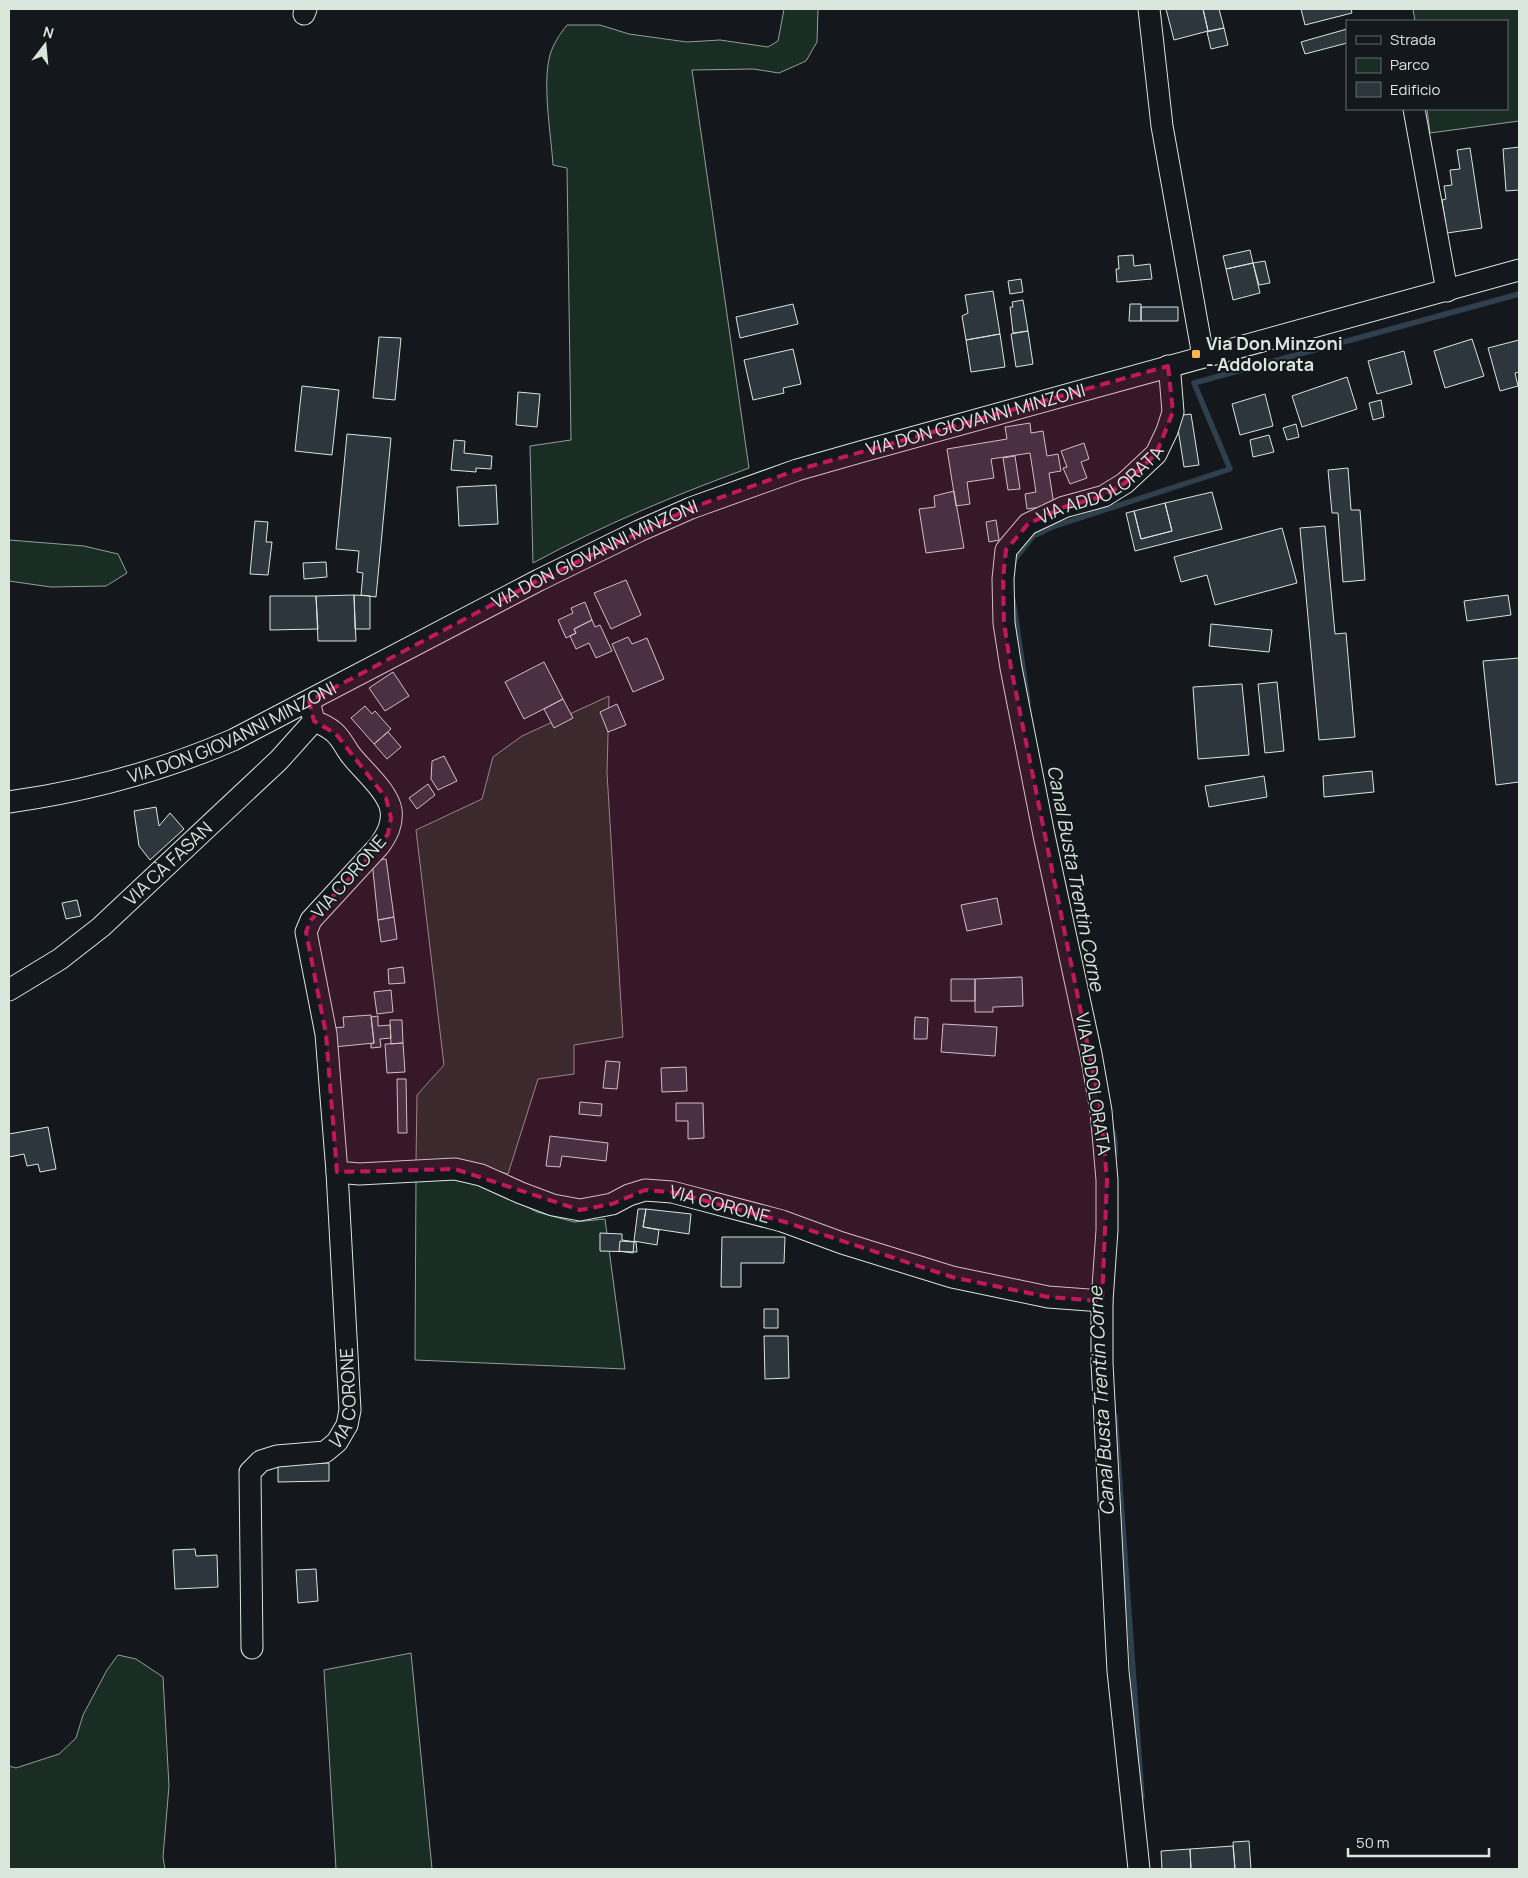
<svg xmlns="http://www.w3.org/2000/svg" width="1528" height="1878" font-family="Manrope,sans-serif">
<style>
.green{fill:#1a2d24;stroke:#939e99}
.lines{fill:none;stroke-linecap:round;stroke-linejoin:round}
.stream{stroke:#2f3f4d;stroke-width:5.5}
.building{fill:#2c363c;stroke:#d8e6dc}
.minor-casing{stroke:#d8e6dc;stroke-width:23}
.minor{stroke:#14181c;stroke-width:21}
.marked{fill:#c2185b;fill-opacity:0.2;stroke:#c2185b;stroke-width:4;stroke-dasharray:10 6;stroke-linejoin:round}
.poi-dot{fill:#ffb74d;stroke:#14181c;stroke-width:2}
.labels{text-anchor:middle;stroke-width:4;stroke-linejoin:round;paint-order:stroke}
.poi-label{font-size:18px;font-weight:bold;fill:#d8e6dc;stroke:#14181c;text-anchor:start}
.street-label{font-size:18px;fill:#d8e6dc;stroke:#14181c}
.water-label{font-size:19px;font-style:italic;fill:#d8e6dc;stroke:#14181c}
</style>
<rect width="100%" height="100%" fill="#14181c"/>
<path class="green" d="M784,9H818L817,42L806,61L779,73L753,69L692,70L749,468C675,495 603,525 533,563L530,446L571,440L567,168L553,165C551,134 542,84 550,55C553,44 560,34 567,25H600L629,34L687,42L720,40L768,47L778,41Z
M1413,9H1519V121L1430,133L1427,109H1507V21H1415Z
M9,540L84,546L118,554L127,573L106,586L51,587L9,581Z
M609,696L607,773L623,1037L574,1045V1074L538,1079L508,1174L466,1161L416,1162L417,1095L444,1065L416,830L482,799L493,757L522,736Z
M416,1177L463,1178L479,1182L537,1212L574,1222L605,1219L625,1369L415,1360Z
M411,1653L432,1869H336L324,1670Z
M118,1655L136,1659L163,1677L169,1786L163,1857L165,1869H9V1766L16,1768L59,1754L76,1738L83,1715L107,1670Z"/>
<g class="lines">
<path class="stream" d="M1014,563V560L1033,536L1052,527L1230,469L1194,383L1519,294
M1013,600L1028,702
M1113,1131L1115,1142V1154
M1115,1415L1142,1797"/>
</g>
<path class="building" d="M1166,9H1203L1208,31L1174,40Z
M1203,9H1219L1224,28L1208,31Z
M1301,9H1351L1352,13L1305,25Z
M1224,28L1228,45L1211,49L1207,32Z
M1347,29V43L1305,54L1301,42Z
M1519,147V190L1506,191L1503,149Z
M1470,148L1482,228L1447,233L1442,200L1446,199L1444,186L1452,185L1450,170L1460,169L1457,150Z
M1250,250L1253,263L1226,269L1223,256Z
M1133,255L1134,266L1150,264L1152,279L1117,282L1116,269H1119L1118,256Z
M1265,261L1270,283L1259,285L1253,263Z
M1253,263L1260,293L1233,300L1226,269Z
M1021,279L1023,292L1010,294L1008,281Z
M993,291L1000,334L966,340L962,316L968,313L965,295Z
M1023,300L1028,331L1013,333L1010,307H1013L1012,302Z
M793,304L798,324L740,338L736,317Z
M1130,304H1141V321H1129Z
M1141,307H1178V321H1141Z
M1028,331L1033,364L1016,367L1011,334Z
M1000,334L1005,367L971,372L966,340Z
M379,337L401,338L395,400L373,398Z
M1472,339L1484,376L1445,388L1434,351Z
M1519,340V372L1515,373L1518,386L1500,391L1488,348Z
M793,349L801,384L783,388L784,393L753,400L744,360Z
M1404,351L1412,384L1377,394L1368,361Z
M1347,377L1357,409L1302,427L1292,396Z
M302,386L339,390L332,455L295,451Z
M518,392L540,394L537,427L516,425Z
M1265,394L1273,426L1240,435L1232,404Z
M1381,400L1384,417L1373,420L1369,403Z
M1191,414L1199,465L1184,467L1176,416Z
M1030,423L1031,433L1043,431L1047,456L1058,454L1061,471L1049,473L1054,505L1027,509L1025,494L1036,492L1030,453L991,459L994,478L967,482L970,504L956,506L947,449L1007,439L1005,427Z
M1296,424L1299,437L1287,440L1283,428Z
M347,434L391,438L376,597L361,595L363,573L357,572L359,551L336,549Z
M1269,435L1274,452L1253,457L1250,440Z
M454,440L465,441L464,453L492,456L491,469L476,468V472L451,470Z
M1084,443L1089,459L1081,462L1087,478L1070,484L1063,468L1067,467L1061,451Z
M1015,456L1020,489L1008,490L1003,458Z
M1348,468L1351,510H1360L1365,580L1343,582L1338,513H1332L1328,470Z
M496,485L498,524L459,526L457,487Z
M954,491L964,548L926,553L919,509L935,507L934,496Z
M1212,492L1222,529L1135,551L1126,513L1134,511L1141,539L1172,531L1165,503Z
M1165,503L1172,531L1141,539L1134,511Z
M996,520L999,540L989,542L986,522Z
M255,521L268,522L266,542H272L268,575L250,574Z
M1325,526L1335,634L1346,633L1355,737L1319,740L1300,528Z
M1282,528L1297,583L1215,605L1207,575L1181,582L1174,557Z
M326,562L327,577L304,579L303,563Z
M626,580L641,615L611,629L594,593Z
M354,595L370,596V629H355Z
M354,595L356,641H318L316,596Z
M1508,595L1511,615L1467,621L1464,601Z
M270,596H316L318,629L270,630Z
M585,602L592,620L574,629L576,633L566,638L558,620L573,613L571,608Z
M592,620L595,627L600,625L612,651L596,658L589,643L576,649L570,636L576,633L574,629Z
M1211,624L1272,630L1269,652L1209,646Z
M628,637L632,644L647,638L664,679L633,692L612,644Z
M1519,658V782L1496,785L1483,661Z
M544,662L563,699L524,719L505,682Z
M393,672L409,696L385,711L369,688Z
M1277,682L1284,751L1265,753L1258,684Z
M1242,684L1249,755L1198,759L1193,687Z
M563,699L573,718L554,728L544,709Z
M617,704L626,725L608,732L600,712Z
M365,706L372,714L375,711L391,729L374,744L351,718Z
M388,732L401,747L387,759L374,744Z
M444,756L457,781L438,790L431,779L432,761Z
M1372,771L1374,792L1324,797L1323,776Z
M1264,776L1267,797L1209,807L1205,786Z
M428,784L435,795L417,809L409,798Z
M156,807L159,826L170,813L184,829L150,860L139,846L134,811Z
M386,859L394,917L378,920L372,861Z
M997,898L1002,924L967,931L961,905Z
M77,900L81,916L66,919L62,903Z
M394,917L397,939L381,942L378,920Z
M403,967L405,983L389,984L388,969Z
M1022,977L1023,1006L993,1007V1012H975V979Z
M951,979H975V1001H951Z
M391,990L393,1012L377,1014L374,992Z
M371,1015L374,1043L334,1047L332,1028L344,1027L343,1017Z
M378,1016V1026L390,1025L391,1038L380,1039L381,1047L371,1048V1044L374,1043L371,1017Z
M915,1017L928,1018L927,1039H914Z
M390,1020H402L403,1043L391,1044Z
M943,1024L997,1027L995,1056L941,1052Z
M403,1043L405,1072L387,1073L385,1044Z
M606,1061L620,1062L617,1089L603,1088Z
M686,1067L687,1091L662,1092L661,1068Z
M397,1079H406L407,1133H398Z
M580,1102L602,1104L601,1116L579,1114Z
M676,1103H703L704,1138L688,1139V1121H676Z
M48,1127L56,1169L40,1172L38,1164L27,1166L24,1154L9,1157V1134Z
M550,1136L608,1143L606,1161L562,1156L560,1167L546,1166Z
M638,1209H646L643,1227L659,1230L657,1245L634,1241Z
M646,1209L691,1214L689,1234L643,1227Z
M600,1233L622,1234V1240L636,1242L637,1252L600,1251Z
M722,1237H785L784,1263H741V1287H721Z
M620,1241L634,1242L633,1253L619,1251Z
M764,1309H778V1328H764Z
M764,1336H788L789,1378L765,1379Z
M329,1463V1481L278,1482V1464Z
M195,1549L196,1556L217,1555L218,1587L175,1589L173,1550Z
M316,1569L318,1601L298,1603L296,1570Z
M1249,1841L1251,1869H1235L1233,1842Z
M1233,1846L1235,1869H1191L1190,1849Z
M1190,1849L1191,1869H1162L1161,1851Z"/>
<g class="lines">
<defs>
<g id="minor">
<path d="M1149,9L1162,126L1203,356"/>
<path d="M304,14L306,9"/>
<path d="M1414,109L1447,291"/>
<path id="s1" d="M309,701L314,721C322,724 328,727 334,732C341,738 345,747 350,754C362,770 388,791 391,810C393,824 387,835 379,846L311,920L306,932L326,1034L337,1172L359,1174L455,1169L481,1175L521,1193L553,1205L580,1210L612,1204L629,1195L645,1190L672,1192L782,1221L842,1243L952,1277L1048,1297L1102,1301"/>
<path id="s2" d="M9,802C88,791 159,772 233,740L539,580L639,531L691,508L797,470L860,452L1519,270"/>
<path id="s3" d="M9,990L60,959L101,927L279,760L314,721"/>
<path id="s4" d="M252,1648L250,1472L261,1461L277,1456L325,1452L337,1442L347,1425L350,1410L337,1172"/>
<path id="s5" d="M1139,1869L1118,1671L1102,1363V1301L1107,1230V1180L1101,1111L1091,1054L1044,835L1011,668L1004,623L1003,579L1006,550L1028,524L1064,507L1104,496L1125,483L1156,454L1167,431L1173,412L1170,375L1168,366"/>
</g>
</defs>
<use href="#minor" class="minor-casing"/>
<use href="#minor" class="minor"/>
</g>
<path class="marked" d="M1168,366L1173,412L1156,454L1125,483L1104,496L1064,507L1028,524L1006,550L1003,579L1004,623L1011,668L1101,1111L1107,1180L1102,1301L1048,1297L952,1277L782,1221L672,1192L645,1190L612,1204L580,1210L455,1169L337,1172L326,1034L306,932L311,920L379,846L388,834L391,818L386,798L336,734L314,721L309,701L539,580L691,508L797,470Z"/>
<rect class="poi-dot" x="1191" y="349" width="10" height="10" rx="2.5"/>
<g class="labels">
<g class="poi-label">
<text x="1206" y="350">Via Don Minzoni<tspan x="1206" dy="21">- Addolorata</tspan></text>
</g>
<g class="street-label">
<text dy="6" stroke="none"><textPath href="#s2" startOffset="1045">VIA DON GIOVANNI MINZONI</textPath></text>
<text dy="6" stroke="none"><textPath href="#s5" startOffset="1448">VIA ADDOLORATA</textPath></text>
<text dy="6" stroke="none"><textPath href="#s2" startOffset="640">VIA DON GIOVANNI MINZONI</textPath></text>
<text dy="6" stroke="none"><textPath href="#s2" startOffset="235">VIA DON GIOVANNI MINZONI</textPath></text>
<text dy="6" stroke="none"><textPath href="#s3" startOffset="204">VIA CÀ FASAN</textPath></text>
<text transform="translate(349 877) rotate(-49)" y="6">VIA CORONE</text>
<text transform="translate(1093 1084) rotate(81)" y="6">VIA ADDOLORATA</text>
<text dy="6" stroke="none"><textPath href="#s1" startOffset="931">VIA CORONE</textPath></text>
<text dy="6" stroke="none"><textPath href="#s4" startOffset="318">VIA CORONE</textPath></text>
</g>
<g class="water-label">
<text transform="translate(1076 878) rotate(79)" y="7">Canal Busta Trentin Corne</text>
<text transform="translate(1101 1401) rotate(-93)" y="7">Canal Busta Trentin Corne</text>
</g>
</g>
<rect width="1528" height="1878" fill="none" stroke="#d8e6dc" stroke-width="20"/>
<rect x="1346" y="20" width="162" height="90" fill="#14181c" stroke="#626a69"/>
<rect x="1356" y="36" width="25" height="8" fill="#14181c" stroke="#626a69"/>
<text x="1390" y="45" font-size="15" fill="#d8e6dc">Strada</text>
<rect x="1356" y="58" width="25" height="15" fill="#1a2d24" stroke="#626a69"/>
<text x="1390" y="70" font-size="15" fill="#d8e6dc">Parco</text>
<rect x="1356" y="82" width="25" height="15" fill="#2c363c" stroke="#626a69"/>
<text x="1390" y="95" font-size="15" fill="#d8e6dc">Edificio</text>
<g transform="translate(45 45) rotate(16)" stroke="#14181c" stroke-width="4" paint-order="stroke">
<path d="M0-4L9 19L0 12L-9 19Z" fill="#d8e6dc"/>
<text y="-8" font-size="14" font-weight="bold" text-anchor="middle" fill="#d8e6dc">N</text>
</g>
<path d="M1348 1848v8h141v-8" fill="none" stroke="#d8e6dc" stroke-width="2.5"/>
<text x="1356" y="1848" font-size="15" fill="#d8e6dc" stroke="#14181c" stroke-width="4" paint-order="stroke">50 m</text>
</svg>
